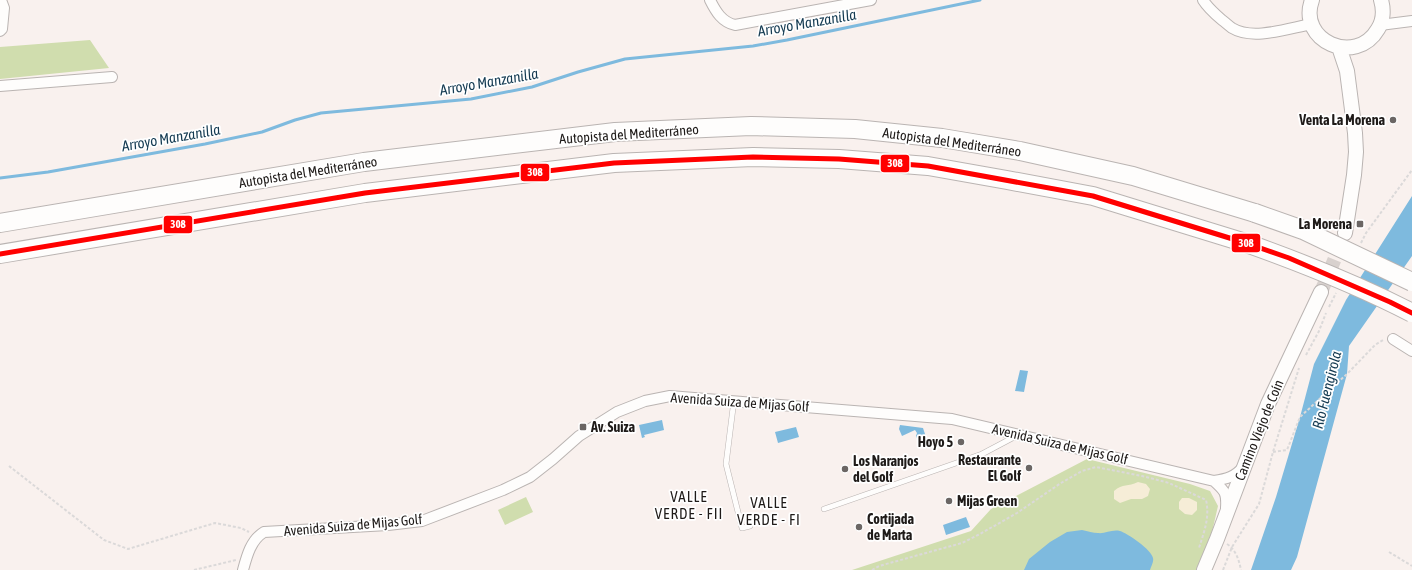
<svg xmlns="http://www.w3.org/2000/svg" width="1412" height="570" font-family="'Asap Condensed',sans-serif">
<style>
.green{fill:#d0ddae}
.sand{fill:#f6edd7}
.water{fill:#7ebade}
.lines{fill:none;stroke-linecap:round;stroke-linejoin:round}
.stream{stroke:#7ebade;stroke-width:3}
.secondary-tunnel{stroke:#d8d1ce;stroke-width:14;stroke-dasharray:14 7;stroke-linecap:butt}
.lane-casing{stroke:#bab4b2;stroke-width:6}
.street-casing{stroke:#bab4b2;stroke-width:12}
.secondary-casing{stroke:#bab4b2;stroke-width:16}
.highway-casing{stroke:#bab4b2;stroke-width:20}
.path{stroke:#dbd9d9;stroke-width:2;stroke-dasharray:3 2;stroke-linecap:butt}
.lane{stroke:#fefdfc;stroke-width:5}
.street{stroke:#fefdfc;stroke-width:10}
.secondary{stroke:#fefdfc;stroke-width:14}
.highway{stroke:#fefdfc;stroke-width:18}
.highway-bridge-casing{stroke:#bab4b2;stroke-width:20;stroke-linecap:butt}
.highway-bridge{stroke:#fefdfc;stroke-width:18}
.bus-1-casing{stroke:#fff;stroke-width:8}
.bus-1{stroke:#f00;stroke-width:5}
.poi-dot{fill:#6b6664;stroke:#fff;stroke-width:1.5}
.labels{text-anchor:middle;stroke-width:3.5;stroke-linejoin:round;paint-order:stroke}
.poi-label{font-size:14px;font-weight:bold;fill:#1f1b19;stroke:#fff;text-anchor:end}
.street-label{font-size:14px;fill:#1f1b19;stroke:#fff}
.water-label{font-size:15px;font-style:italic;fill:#153b52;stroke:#fff}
.neighbourhood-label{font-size:15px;letter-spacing:1px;fill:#1f1b19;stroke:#fff}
.line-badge{stroke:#fff;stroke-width:1.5}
.badge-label{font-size:11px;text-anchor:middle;font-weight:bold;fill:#fff}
</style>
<rect width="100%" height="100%" fill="#f9f1ee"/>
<path class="green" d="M90,40L109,68L0,79V47Z
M1087,459L1190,484L1210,491L1218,506L1212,532L1197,570H852L971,531L991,509Z
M526,497L533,512L505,525L498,510Z"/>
<path class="sand" d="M1138,482L1146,484L1150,489L1148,496L1142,499H1131L1120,503L1114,499V491C1123,483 1128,487 1138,482Z
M1182,498H1189L1197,502V510L1192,515L1185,514L1179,509V502Z"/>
<path class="water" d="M1412,196V256L1349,346L1347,374L1297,557L1291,570H1251L1276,497L1300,417L1314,364L1346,300Z
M1020,370L1028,371L1024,392L1015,391Z
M662,420L664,430L644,435L645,437L642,438L639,425Z
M900,425L923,428L927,440L919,443L916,436L917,433L915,430L902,436L899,429Z
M796,427L799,437L778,443L775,432Z
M966,517L970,527L946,535L943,525Z
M1082,530C1088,531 1093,533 1098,533C1105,534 1112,529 1120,531C1127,533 1152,550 1153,558C1154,562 1151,566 1150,570H1024L1029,559L1050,542L1067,532Z"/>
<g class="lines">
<path class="stream" d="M0,178L48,172L205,144L262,132L295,120L321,113L471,99L532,87L578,72L625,59L753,46L787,40L980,0"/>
<path class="secondary-tunnel" d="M1321,292L1343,239"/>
<defs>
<path id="lane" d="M737,402L733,408L726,464L742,528L750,526
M824,509L982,454L1018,435"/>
<path id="street" d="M710,0C716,12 722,22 735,25L871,0
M1203,0C1208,8 1215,14 1222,20C1226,23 1229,26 1232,28C1253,41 1289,28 1312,24
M1380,25L1412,21
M0,31L2,29L4,8L1,0
M0,86L112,77
M1393,339L1412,351
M1214,481C1225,491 1227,493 1226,508
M243,570C247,555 251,540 264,532L388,525L422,521L503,490L530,477L553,459L579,436L617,412L645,401L670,396L952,419L1214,481C1226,479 1235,477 1243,467"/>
<path id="secondary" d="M1312,0C1297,41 1356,67 1378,29C1383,21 1384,10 1381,0
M1339,47L1347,71L1355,133L1356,152L1354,175L1345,233
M1204,570L1217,539L1268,404L1321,292"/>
<path id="highway" d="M0,223L364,162L615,132L751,126L855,129L942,138L1020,151L1133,176L1255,213
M0,254L365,193L614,163L753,157L839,159L928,166L1007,180L1093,196L1249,244"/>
</defs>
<use href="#lane" class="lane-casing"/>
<use href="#street" class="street-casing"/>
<use href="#secondary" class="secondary-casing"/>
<use href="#highway" class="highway-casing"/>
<path class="path" d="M1361,243L1366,233L1412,170
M1329,307L1336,293
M1306,355L1319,331L1326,313
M1273,452L1287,450L1300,417L1347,374L1375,345L1383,340
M9,466L104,540L128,549L215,523L241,528L249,532
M1227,544C1236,550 1239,560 1241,570
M1389,552L1412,566
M194,570L236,560
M872,570L879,566L962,543L980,534L1017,513L1061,483L1082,471L1096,467L1142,476L1169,483L1206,500C1210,517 1204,532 1199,548
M1223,570L1232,547L1259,504L1273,452L1299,368"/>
<use href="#lane" class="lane"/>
<use href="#street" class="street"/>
<use href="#secondary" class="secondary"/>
<use href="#highway" class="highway"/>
<defs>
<path id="highway-bridge" d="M1255,213L1303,230L1412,282
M1249,244C1305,264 1360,286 1412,313"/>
</defs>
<use href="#highway-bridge" class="highway-bridge-casing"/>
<use href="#highway-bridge" class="highway-bridge"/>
<defs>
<path id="bus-1" d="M0,254L365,193L614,163L753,157L839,159L928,166L1093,196L1249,244L1289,258L1390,302L1412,313"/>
</defs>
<use href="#bus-1" class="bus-1-casing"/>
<use href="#bus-1" class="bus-1"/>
</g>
<g class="poi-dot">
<circle cx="1393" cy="120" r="4"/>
<rect x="1356" y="220" width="8" height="8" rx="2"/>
<rect x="579" y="423" width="8" height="8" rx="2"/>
<circle cx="961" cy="442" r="4"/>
<circle cx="1029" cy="468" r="4"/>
<circle cx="845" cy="469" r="4"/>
<circle cx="949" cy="501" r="4"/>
<circle cx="859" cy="527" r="4"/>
</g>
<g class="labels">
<g class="poi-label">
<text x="1385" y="125">Venta La Morena</text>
<text x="1352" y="229">La Morena</text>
<text x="591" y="432" text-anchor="start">Av. Suiza</text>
<text x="953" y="447">Hoyo 5</text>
<text x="1021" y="465">Restaurante<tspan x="1021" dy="16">El Golf</tspan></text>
<text x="853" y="466" text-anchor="start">Los Naranjos<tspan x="853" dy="16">del Golf</tspan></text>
<text x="957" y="506" text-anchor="start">Mijas Green</text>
<text x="867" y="524" text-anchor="start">Cortijada<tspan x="867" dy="16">de Marta</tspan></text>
</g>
<g class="street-label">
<text transform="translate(629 134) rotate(-4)" y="5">Autopista del Mediterráneo</text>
<text transform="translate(952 142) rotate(8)" y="5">Autopista del Mediterráneo</text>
<text transform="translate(308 172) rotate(-9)" y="5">Autopista del Mediterráneo</text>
<text transform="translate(740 402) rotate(4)" y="5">Avenida Suiza de Mijas Golf</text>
<text transform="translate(1259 430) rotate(-68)" y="5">Camino Viejo de Coín</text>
<text transform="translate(1060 444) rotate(13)" y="5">Avenida Suiza de Mijas Golf</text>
<text transform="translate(353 525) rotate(-5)" y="5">Avenida Suiza de Mijas Golf</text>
</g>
<g class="water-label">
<text transform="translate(807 23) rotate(-10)" y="5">Arroyo Manzanilla</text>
<text transform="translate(489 82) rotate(-10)" y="5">Arroyo Manzanilla</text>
<text transform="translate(171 138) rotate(-10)" y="5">Arroyo Manzanilla</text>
<text transform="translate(1327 390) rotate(-76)" y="5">Rio Fuengirola</text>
</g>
<g class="neighbourhood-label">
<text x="689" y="502">VALLE<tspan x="689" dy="17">VERDE - FII</tspan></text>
<text x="769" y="508">VALLE<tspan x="769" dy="17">VERDE - FI</tspan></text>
</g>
</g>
<g class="line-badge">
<rect x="880" y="154" width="30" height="19" rx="4" fill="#f00"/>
<rect x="520" y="163" width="30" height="19" rx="4" fill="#f00"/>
<rect x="163" y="215" width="30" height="19" rx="4" fill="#f00"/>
<rect x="1231" y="233" width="30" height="20" rx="4" fill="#f00"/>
</g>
<g class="badge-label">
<text x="895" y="167">308</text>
<text x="535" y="176">308</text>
<text x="178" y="228">308</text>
<text x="1246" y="247">308</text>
</g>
</svg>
